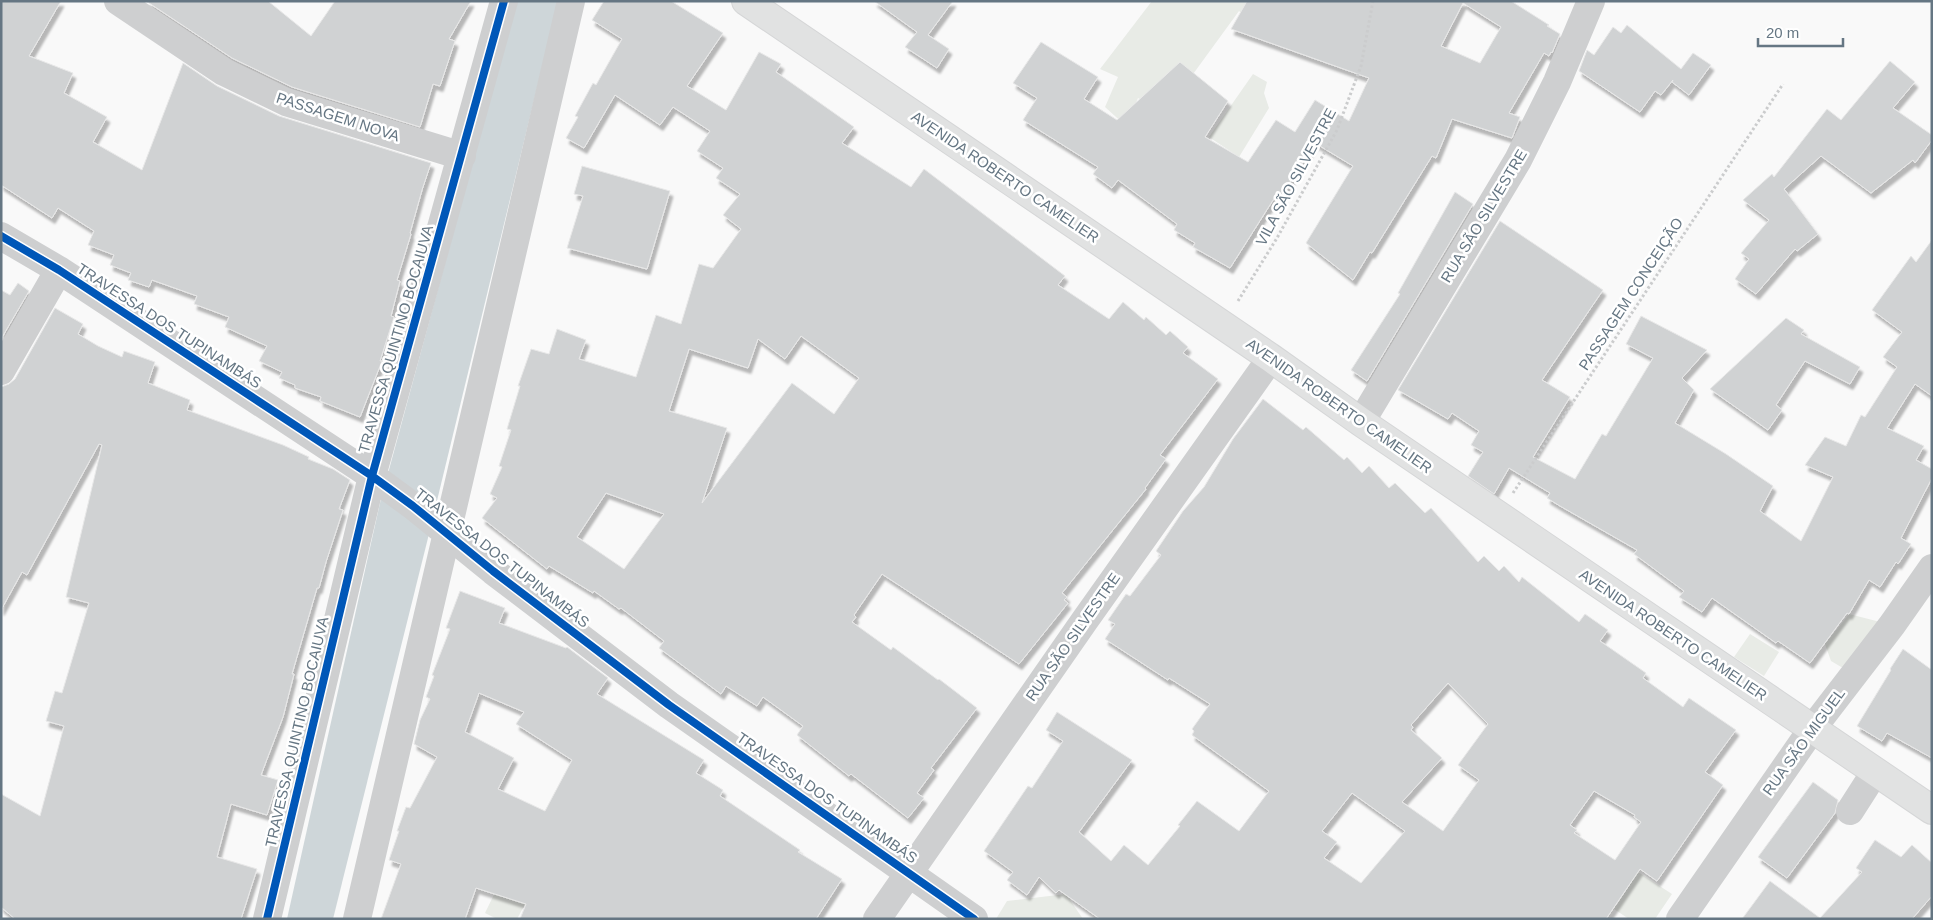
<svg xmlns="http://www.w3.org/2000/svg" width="1933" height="920" font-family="Helvetica,sans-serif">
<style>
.green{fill:#e8ebe6}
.water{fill:#ced6d9}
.building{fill:#d0d2d3;stroke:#e8e8e8;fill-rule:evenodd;filter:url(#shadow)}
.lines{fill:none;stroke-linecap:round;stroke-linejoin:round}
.major-casing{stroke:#d5d6d7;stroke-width:30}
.path{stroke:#cbcccd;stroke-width:3;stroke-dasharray:2.5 2.5;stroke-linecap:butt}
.minor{stroke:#cecfd0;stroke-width:28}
.major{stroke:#e1e2e2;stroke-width:28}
.cycleway-casing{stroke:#fff;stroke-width:11}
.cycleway{stroke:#0057b8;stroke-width:8}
.labels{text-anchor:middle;stroke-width:5;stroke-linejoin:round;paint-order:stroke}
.street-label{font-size:15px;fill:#657683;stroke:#fff}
</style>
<defs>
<filter id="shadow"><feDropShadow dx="3" dy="5.5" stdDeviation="1" flood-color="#0004"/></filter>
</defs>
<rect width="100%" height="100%" fill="#f9f9f9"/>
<path class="green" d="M1152,1H1260L1257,26L1239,11L1188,81L1163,112L1138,98L1126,126L1105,107L1118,77L1100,69Z
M1253,74L1267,82L1264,93L1269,108L1239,157L1209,137Z
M1849,614L1892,625L1860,678L1831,661L1825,644Z
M1750,634L1779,652L1764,676L1734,657Z
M507,868L544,915L524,906L517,919H497L485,913Z
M1638,872L1672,894L1655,919H1629L1614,909Z
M1066,894L1083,919H996L1007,901Z"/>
<path class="water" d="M516,1H558L427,542L333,919H287L380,503Z"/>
<path class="building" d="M1,1H61L29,56L73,73L64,93L107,117L93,142L142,170L183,63L217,86L279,116L431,163L422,190L410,233L411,234L397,280L400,281L391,316L394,317L380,361H382L360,417L320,401L321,397L295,388V385L279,378L282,372L259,361L267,346L225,327L229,317L194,304L197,296L152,280L149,287L128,280L131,273L110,265L114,255L88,245L94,231L58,208L52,218L1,185Z
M146,1H268L311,36L335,1H471L449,39L455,41L440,86L433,84L420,127L292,87L232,58Z
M604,1H671L723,33L687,86L726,110L759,52L781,64L776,72L854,127L842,143L911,187L924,169L1065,276L1058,285L1109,319L1123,302L1144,320L1146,317L1166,335L1170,331L1188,347L1183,353L1218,379L1160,455L1166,459L1145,488L1146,489L1062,593L1067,597L1064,600L1068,603L1019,664L882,574L854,615L856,617L852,622L891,650L893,647L938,680L939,679L977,708L931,768L934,770L917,793L924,798L908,818L851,774L849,776L797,735L803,726L763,697L757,706L726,686L721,694L659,648L664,641L621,608L619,609L594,591L593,593L549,566L547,569L482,518L497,498L490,494L502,467L499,466L511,430L507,429L520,386H518L531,349L549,354L557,329L586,340L579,359L636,377L656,315L681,324L699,264L713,268L741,229L723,215L740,194L716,178L723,168L697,151L710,131L673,107L660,125L615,95L584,148L566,138L578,117L575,116L593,83L596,85L622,39L592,20ZM801,336L859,378L834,414L792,383L702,503L727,428L669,411L689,349L748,368L758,339L785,359ZM606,493L664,514L624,569L577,537Z
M874,1H953L928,35L949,49L937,68L905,47L917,32Z
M1247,1H1511L1549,25L1547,26L1560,34L1552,53L1551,52L1549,56L1544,53L1509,113L1520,117L1512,138L1452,119L1436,158L1432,156L1372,253L1370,252L1353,280L1306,243L1353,166L1315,143L1279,199L1275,197L1230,268L1193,247L1195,243L1174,230L1177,224L1118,180L1112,188L1093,174L1098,167L1023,120L1037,98L1013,83L1041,42L1098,77L1084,99L1117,120L1180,62L1228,101L1205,137L1248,162L1276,120L1295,132L1315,100L1349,121L1369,78L1231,29ZM1463,3L1501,27L1480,63L1441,46Z
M1627,25L1681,69L1693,53L1711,65L1689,95L1672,82L1673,80L1661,95L1655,91L1640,112L1579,71L1587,50L1594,55L1613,27L1621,33Z
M1890,61L1915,82L1893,108L1932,135V140L1915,163L1913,160L1871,193L1821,156L1784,189L1818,234L1797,251L1795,249L1756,294L1735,279L1749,259L1741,253L1769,220L1743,200L1772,174L1774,177L1827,109L1841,120Z
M582,166L670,191L647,269L567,248L583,196L574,194Z
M1455,192L1473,204L1367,381L1351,370L1400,294L1398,293Z
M1500,221L1603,290L1542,380L1570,397L1533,457L1575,479L1602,434L1606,436L1653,358L1626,344L1641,316L1707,350L1682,378L1694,390L1675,423L1726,454L1773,486L1760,511L1801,541L1833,477L1805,465L1825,437L1846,446L1861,415L1865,417L1897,367L1883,357L1902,332L1872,310L1911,256L1916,262L1932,240V396L1915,384L1887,428L1924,446L1916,460L1932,469V478L1901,538L1911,544L1898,564L1896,562L1880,587L1869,580L1849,614L1847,613L1810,663L1778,641L1776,643L1712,598L1702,612L1679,597L1684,591L1634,554L1637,550L1560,506L1547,498L1550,493L1509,468L1494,494L1468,476L1483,452L1471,445L1479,431L1452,413L1448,419L1398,390Z
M18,283L29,291L1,339V290L10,295Z
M55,308L83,324L78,334L98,346L122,357L124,351L155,362L148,383L190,400L187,410L283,445L309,457L308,459L333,469L350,480L339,509L343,510L326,562L319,588H317L292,674H294L283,717L261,775L278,780L267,815L231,804L217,857L257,869L241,919H15L1,907V794L40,816L64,726L46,721L55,691L62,693L89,603L66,597L102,445L99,444L27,575L22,572L1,610V387L9,384L15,379Z
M1786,318L1804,330L1801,334L1860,367L1850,384L1805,361L1776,405L1782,410L1768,430L1710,389Z
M1263,399L1303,430L1306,427L1344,460L1347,457L1362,473L1369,466L1389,488L1395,483L1425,513L1431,508L1478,562L1484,556L1499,571L1504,566L1519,582L1522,577L1579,622L1585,614L1608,630L1600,641L1646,673L1643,678L1683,707L1689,698L1736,730L1705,772L1723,785L1657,881L1640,869L1606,919H1100L1059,890L1056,893L1039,877L1027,895L1007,880L1013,872L984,851L1028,786L1032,788L1063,741L1046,730L1057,712L1132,760L1079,832L1111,861L1124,845L1148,865L1180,826L1178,825L1197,801L1239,831L1269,791L1192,735L1194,731L1192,729L1210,704L1169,678L1168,680L1105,639L1115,624L1108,620L1126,594L1130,596L1161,555L1156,551L1183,511L1204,487L1233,439ZM1448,683L1488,724L1458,765L1479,780L1443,831L1402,802L1442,758L1411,730L1413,727L1411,725ZM1594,791L1635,815L1634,817L1641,822L1615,860L1574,833L1577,830L1570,825ZM1352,793L1405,831L1361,883L1324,858L1337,842L1322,831Z
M460,591L505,608L499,623L566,648L567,647L608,678L597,694L704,760L696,773L723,790L720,796L800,850L798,852L842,879L816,919H520L526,904L476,888L465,919H381L401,864L389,860L399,831H397L406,807L410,808L437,757L414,744L420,720L430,699L426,697L434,676L432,675L450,629L446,628ZM479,693L524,712L516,724L572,760L545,811L498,789L514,758L465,732Z
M1903,649L1932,670V758L1887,733L1882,741L1857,726L1891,670L1890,669Z
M1813,782L1838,800L1835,813L1787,878L1758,857Z
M1875,840L1901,857L1912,845L1932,863V896L1912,919H1742L1770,881L1820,918L1862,872L1856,868Z"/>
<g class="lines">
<defs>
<path id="major" d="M746,1L1271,358L1361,422L1932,810"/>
</defs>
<use href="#major" class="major-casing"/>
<path class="path" d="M1238,301L1277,238L1337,130L1361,66L1373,1
M1513,493L1783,84"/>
<path class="minor" d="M118,1L224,72L286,102L462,156
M1,236L59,270L372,476L413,506L493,571L669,705L974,919
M1,371L59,270
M1361,422L1518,160L1557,82L1591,1
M1850,811L1875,772
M267,919L372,476L504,1
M357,919L571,1
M877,919L1085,620L1271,358
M1680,919L1812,729L1892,625L1932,568"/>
<use href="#major" class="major"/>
<defs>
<path id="cycleway" d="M1,236L59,270L372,476L413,506L493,571L669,705L974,919
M267,919L372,476L504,1"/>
</defs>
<use href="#cycleway" class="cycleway-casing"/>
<use href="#cycleway" class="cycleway"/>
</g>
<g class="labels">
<g class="street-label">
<text transform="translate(338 117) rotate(18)" y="5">PASSAGEM NOVA</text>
<text transform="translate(1005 177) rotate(34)" y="5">AVENIDA ROBERTO CAMELIER</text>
<text transform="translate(1296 177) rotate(-62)" y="5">VILA SÃO SILVESTRE</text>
<text transform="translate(1484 216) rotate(-59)" y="5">RUA SÃO SILVESTRE</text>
<text transform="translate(1631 294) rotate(-57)" y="5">PASSAGEM CONCEIÇÃO</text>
<text transform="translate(169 326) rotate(33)" y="5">TRAVESSA DOS TUPINAMBÁS</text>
<text transform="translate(396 339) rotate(-74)" y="5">TRAVESSA QUINTINO BOCAIUVA</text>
<text transform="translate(1339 406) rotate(35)" y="5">AVENIDA ROBERTO CAMELIER</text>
<text transform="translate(502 558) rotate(38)" y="5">TRAVESSA DOS TUPINAMBÁS</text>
<text transform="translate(1673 635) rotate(34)" y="5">AVENIDA ROBERTO CAMELIER</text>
<text transform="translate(1073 637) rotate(-55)" y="5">RUA SÃO SILVESTRE</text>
<text transform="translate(297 732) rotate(-77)" y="5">TRAVESSA QUINTINO BOCAIUVA</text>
<text transform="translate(1804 742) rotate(-54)" y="5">RUA SÃO MIGUEL</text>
<text transform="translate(827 798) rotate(35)" y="5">TRAVESSA DOS TUPINAMBÁS</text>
</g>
</g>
<rect width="1933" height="920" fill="none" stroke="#657683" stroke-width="5"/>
<path d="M1758 38v8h85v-8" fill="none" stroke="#657683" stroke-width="2.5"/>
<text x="1766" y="38" font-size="15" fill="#657683" stroke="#ffffff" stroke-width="4" paint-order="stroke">20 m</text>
</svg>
